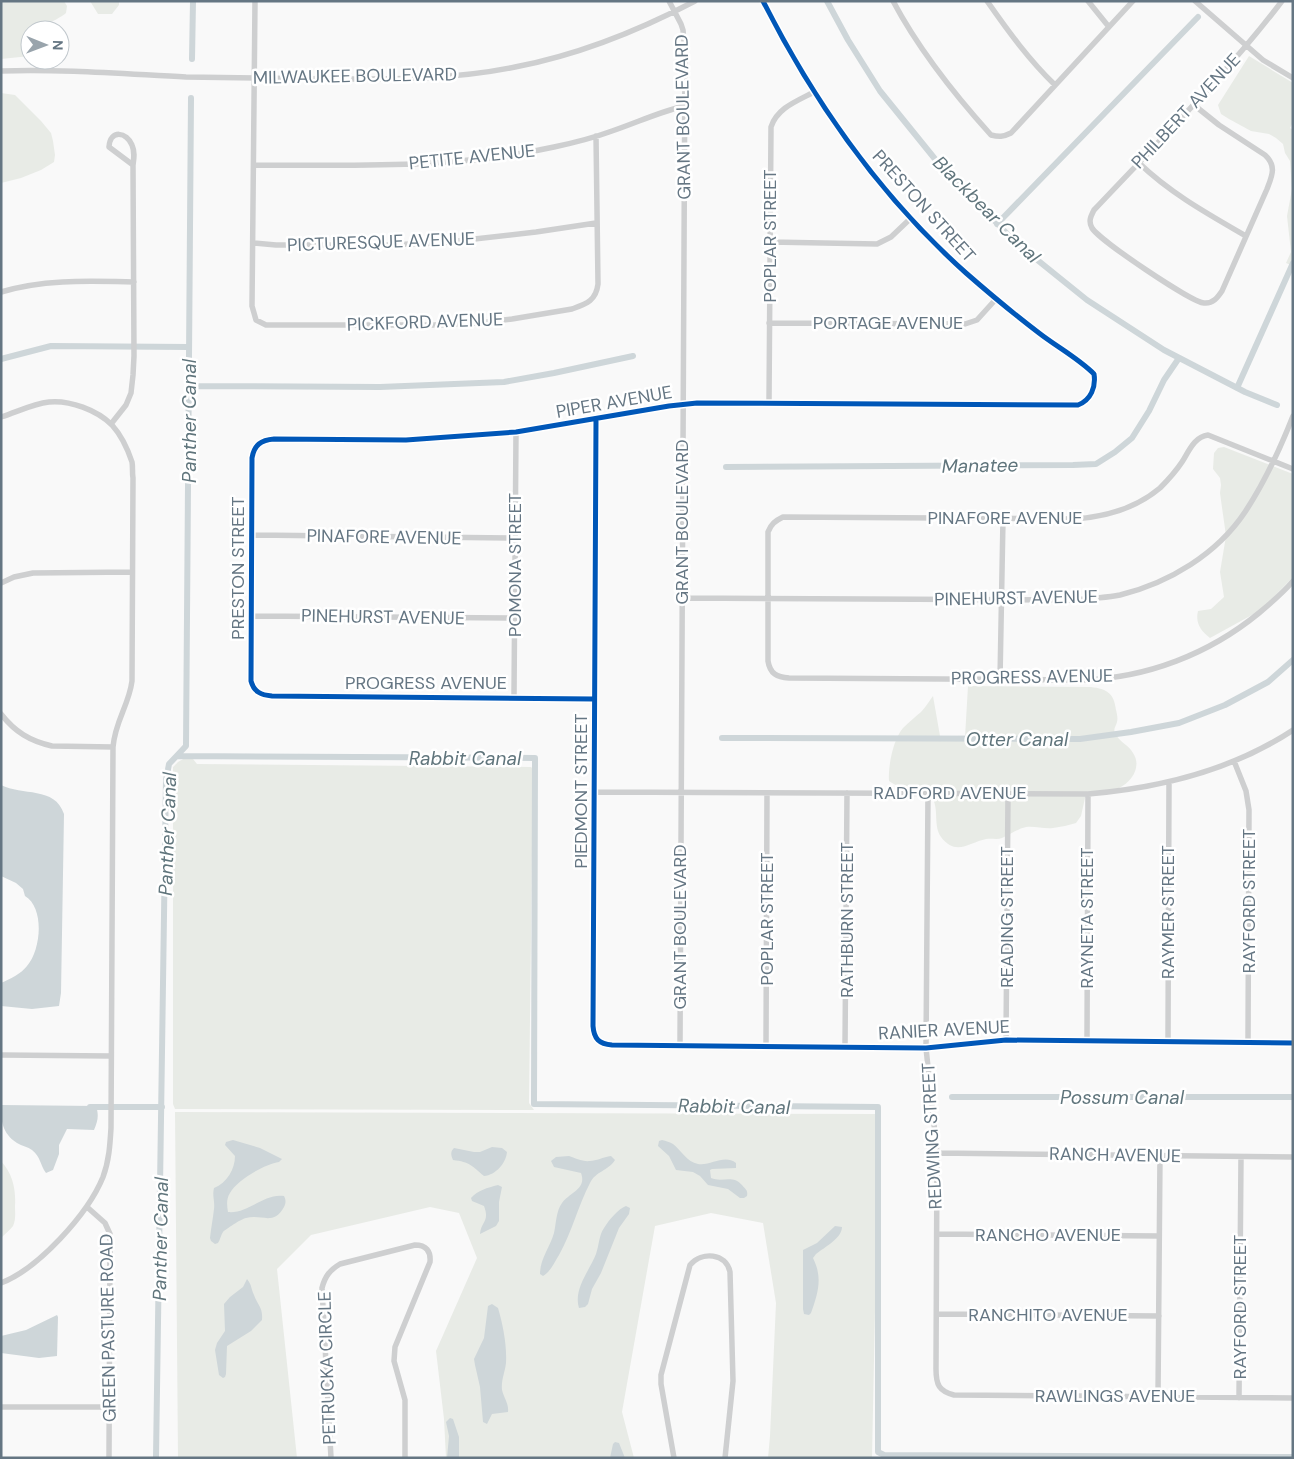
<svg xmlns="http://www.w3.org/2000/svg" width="1294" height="1459" font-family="'DM Sans',sans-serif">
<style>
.green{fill:#e8ebe6}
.water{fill:#ced6d9}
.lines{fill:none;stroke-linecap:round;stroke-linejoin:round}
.canal{stroke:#ced6d9;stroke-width:6}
.minor{stroke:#cecfd0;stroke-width:5.5}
.cycleway-casing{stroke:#fff;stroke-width:8}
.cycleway{stroke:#0057b8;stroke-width:5}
.labels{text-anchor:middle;stroke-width:5;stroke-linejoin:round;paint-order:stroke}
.street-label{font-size:18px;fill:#657683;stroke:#fff}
.water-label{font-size:19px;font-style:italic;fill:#60757c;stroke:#fff}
</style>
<rect width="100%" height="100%" fill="#f9f9f9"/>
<path class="green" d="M1,1H64L67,6L66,13C59,19 38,29 30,30V56L1,59Z
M90,1H119V5L112,14H98Z
M1249,56L1293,83V122L1290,128L1293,130V266L1286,263L1291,252L1287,216L1292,189L1290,161L1285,153L1283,144L1276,138L1269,134L1251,131L1229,119L1221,114L1218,105Z
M1,93L15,95L41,121L51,133L53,141L55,155L54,162L41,170L21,178L1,183Z
M1224,447L1293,474V577L1261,610L1210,638C1201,631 1195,623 1198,611L1211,609L1224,597L1220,572L1226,536L1220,493L1221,485L1220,478L1213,469L1214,453L1218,448Z
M968,686L1091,687C1107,689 1114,693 1116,710C1117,714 1118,718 1117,722C1116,726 1113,729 1115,733C1119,742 1129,745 1133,753C1142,766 1132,782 1119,788C1111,792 1095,795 1085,798L1081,816L1076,823C1069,825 1061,827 1053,828C1044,829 1035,826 1026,827C1017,829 1010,835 1002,838C997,840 992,838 986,839C970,842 956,857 941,837C932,824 941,805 929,794C919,784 903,792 889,781C888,766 893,740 903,728C909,722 915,717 921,712C926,707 929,701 933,696L940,736L965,737Z
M185,758L193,759L197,764L531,767L533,769L529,1103L534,1110L175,1109L173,1104V767L178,762Z
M175,1112L879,1114L872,1458H768L770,1436L776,1303L763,1223L711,1213L655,1226L622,1412L634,1458H446L444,1419L436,1351L477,1258L459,1213L430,1207L311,1235L277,1269L297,1458H178Z
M1,1161C13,1174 16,1190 15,1206C15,1213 16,1220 13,1226C10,1230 5,1234 1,1238Z"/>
<path class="water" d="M1,785C22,796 55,786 64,814L61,993L59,1006L32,1009L1,1006V983C10,979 21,974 27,966C41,950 45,908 25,896L23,889L16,883L1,876Z
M1,1105L96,1106C99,1115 98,1121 94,1130L67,1129L59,1145V1154L53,1170L46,1173C40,1165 41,1157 32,1150C28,1147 22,1146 17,1143C2,1133 1,1121 1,1105Z
M233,1140L260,1148L282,1159L279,1162C265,1164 237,1180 230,1193C226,1199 227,1206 228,1212C248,1214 264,1193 284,1196C286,1200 286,1203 284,1207C274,1226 262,1214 246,1218C241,1219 226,1229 223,1232C221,1235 220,1240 218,1243L215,1244L211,1241L210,1238C211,1228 213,1218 214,1209C215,1201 212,1196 214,1188C227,1183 235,1169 235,1156L225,1145L226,1142Z
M662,1140C666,1141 670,1142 673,1144C681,1150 687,1162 698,1164C711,1166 724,1154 736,1163V1168L712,1169L710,1170L711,1178C723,1183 732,1174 742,1185C746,1190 748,1190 747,1196L744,1198H740L728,1189L708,1185L700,1176L693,1172L676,1170L669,1156L658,1146L659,1141Z
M492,1147L502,1148L507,1152C506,1163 496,1175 484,1176C472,1166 470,1162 453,1160C451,1155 450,1152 454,1148L474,1152H480Z
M569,1156C575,1158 583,1162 590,1161C596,1161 603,1157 611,1156L615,1160C608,1171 596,1171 590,1183C578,1206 572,1232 559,1255C554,1263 551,1271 543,1276L540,1274C540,1259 550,1247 554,1233C556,1224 556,1211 562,1203C570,1192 587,1189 581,1173L554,1167L551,1161L556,1157Z
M498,1185L502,1187L499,1202V1221L496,1226L480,1234C481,1221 490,1222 484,1206L472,1201L471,1198C478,1190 487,1188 498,1185Z
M626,1206L630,1208L629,1214L619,1228L601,1273L592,1289L588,1304L585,1307L579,1308C573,1289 590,1270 596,1254C599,1245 599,1235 604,1228C609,1220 618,1209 626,1206Z
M835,1226L842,1227C842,1238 825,1247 816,1254L813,1258C823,1278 818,1293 811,1313L809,1315L804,1314L803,1309V1250L817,1243Z
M247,1279C252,1285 251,1289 254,1295C258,1306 263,1307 262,1320L251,1331L227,1346L226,1374L225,1377L223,1378L219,1375L215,1350L217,1343L225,1331L224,1304L230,1297L243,1287Z
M492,1304L498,1308C503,1325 507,1345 506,1363C505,1372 501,1380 502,1390C504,1398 509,1404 508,1412L492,1414L487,1424L483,1422L480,1387L475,1365L474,1359L484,1338L488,1306Z
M57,1315L58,1317L57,1356L39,1358L1,1353V1336L26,1330Z
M450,1418L453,1419L459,1437V1458H447L449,1436L446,1422Z
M615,1442L619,1443L625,1458H610L613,1444Z"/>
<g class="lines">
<path class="canal" d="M827,1L848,40L880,91L935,159L1015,242L1087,300L1164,350L1245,392L1277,405
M192,59L193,1
M997,224L1198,17
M1,359L51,346L189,347
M189,386L380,387L504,382L554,373L633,356
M1237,388L1293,263
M726,467L1073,465L1096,464L1115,452L1132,438L1149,411L1164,380L1179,358
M722,738L1080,739L1131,732L1179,723L1225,705L1268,682L1293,660
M177,756L535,758L534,1104L878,1107V1452L884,1455L1293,1457
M952,1097H1293
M90,1107H162
M156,1458L166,780L169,764L186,746L191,98"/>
<path class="minor" d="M255,1L252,306L256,320L266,325H439L477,323L512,319L572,309C586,304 596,301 598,284L596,136
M669,1L681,24L683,30L685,54L680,1045
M893,1C919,50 954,94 991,135C999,137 1003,137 1011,133L1133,1
M987,1C1008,31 1029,60 1055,85
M1088,1L1109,27
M1195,1L1263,60L1293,78
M1,71C63,69 125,74 186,77C238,78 290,78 341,79C400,79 457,79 515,67C578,55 638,31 695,1
M1194,105L1219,125L1265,155C1277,166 1272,176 1267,189L1222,291C1218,297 1213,304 1204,303C1191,302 1099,240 1092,228C1088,221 1091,216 1094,210C1158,142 1225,76 1282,1
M1139,163C1170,193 1208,214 1246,236
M254,165C355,165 455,169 554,147C573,143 593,138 612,131C636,123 659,112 684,106
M770,242L877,244L891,237L911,218
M254,243L276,245H384L439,243L536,232L596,223
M1,292C44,279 89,281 134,282
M769,323L965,324L977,320L996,299
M769,403L771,127C777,108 797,101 814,92
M1,417C17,412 32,404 49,402C70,400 97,410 112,425C121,435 128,450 132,462C133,467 132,473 133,478L132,681C129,705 115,721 113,747L111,1128C110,1145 109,1161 103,1177C88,1214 38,1269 1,1283
M596,419L593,1026C594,1039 599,1044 612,1045L926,1048L1006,1040L1293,1043
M111,424L126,405L131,393L133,375L134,356L133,165L109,147C110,129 127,132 132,145C135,152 134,158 133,165
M1293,469L1208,435C1194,437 1189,451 1182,462C1176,471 1168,480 1160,488C1135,509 1105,517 1074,519L783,517C775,521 771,524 768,532V661C770,674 777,677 789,678L1082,680C1147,678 1209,654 1259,613C1271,603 1283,593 1293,581
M252,535L515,538
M1,583L14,577L33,573L132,572
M682,598L1070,600C1087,599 1104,598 1120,595C1169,583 1217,554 1245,512C1265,482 1280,449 1293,416
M252,616L515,618
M1000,679L1003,519
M514,697L516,432
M594,699L272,696C261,695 254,692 251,681L252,458C254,445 261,440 274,439L406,440L516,432L669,406L697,403L1078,405C1091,400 1096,387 1094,374C1078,358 1057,347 1039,333C1014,314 990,294 966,273C881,197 814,102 763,1
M1,714C15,732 30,741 52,746L113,747
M1234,761L1246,791L1249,810L1248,1043
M595,792L1088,794C1160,788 1231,771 1293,730
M928,794L926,1048L937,1153L936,1369C936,1385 939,1391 954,1395L1293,1398
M1006,1040L1008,794
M1087,1041L1088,794
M1168,1042L1169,783
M766,1046L767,793
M845,1047L847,793
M1,1055L110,1056
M937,1153L1293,1157
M87,1207L105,1223L110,1234L109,1458
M937,1234L1159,1236
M937,1314L1159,1316
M1158,1396L1160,1156
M1239,1398L1241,1157
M1,1407H109
M331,1458L322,1288C325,1276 330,1270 340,1264L415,1245C426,1245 431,1251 430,1262L395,1347L394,1361L405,1400V1458
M674,1458L661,1384V1375L690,1265C702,1251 726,1253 730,1272L733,1381L725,1458"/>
<defs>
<path id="cycleway" d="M596,419L593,1026C594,1039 599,1044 612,1045L926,1048L1006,1040L1293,1043
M594,699L272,696C261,695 254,692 251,681L252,458C254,445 261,440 274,439L406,440L516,432L669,406L697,403L1078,405C1091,400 1096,387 1094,374C1078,358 1057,347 1039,333C1014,314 990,294 966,273C881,197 814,102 763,1"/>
</defs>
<use href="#cycleway" class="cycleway-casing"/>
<use href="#cycleway" class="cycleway"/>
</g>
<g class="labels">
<g class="street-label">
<text transform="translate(355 76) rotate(-1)" y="6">MILWAUKEE BOULEVARD</text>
<text transform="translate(1186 111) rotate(-47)" y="6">PHILBERT AVENUE</text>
<text transform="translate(683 117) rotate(-91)" y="6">GRANT BOULEVARD</text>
<text transform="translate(472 157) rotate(-6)" y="6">PETITE AVENUE</text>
<text transform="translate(924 206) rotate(48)" y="6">PRESTON STREET</text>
<text transform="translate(770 236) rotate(-90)" y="6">POPLAR STREET</text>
<text transform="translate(381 242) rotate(-2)" y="6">PICTURESQUE AVENUE</text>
<text transform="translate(425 322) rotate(-2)" y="6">PICKFORD AVENUE</text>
<text x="888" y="329">PORTAGE AVENUE</text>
<text transform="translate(614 402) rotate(-10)" y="6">PIPER AVENUE</text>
<text x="1005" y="524">PINAFORE AVENUE</text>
<text transform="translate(682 522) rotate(-90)" y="6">GRANT BOULEVARD</text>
<text transform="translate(384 537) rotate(1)" y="6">PINAFORE AVENUE</text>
<text transform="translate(515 565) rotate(-90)" y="6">POMONA STREET</text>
<text transform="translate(238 568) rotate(-90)" y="6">PRESTON STREET</text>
<text transform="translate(1016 598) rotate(-1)" y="6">PINEHURST AVENUE</text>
<text transform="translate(383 617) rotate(1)" y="6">PINEHURST AVENUE</text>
<text transform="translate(1032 677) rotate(-1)" y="6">PROGRESS AVENUE</text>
<text x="426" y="689">PROGRESS AVENUE</text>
<text transform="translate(581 791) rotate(-90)" y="6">PIEDMONT STREET</text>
<text x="950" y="799">RADFORD AVENUE</text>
<text transform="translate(1249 901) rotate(-90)" y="6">RAYFORD STREET</text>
<text transform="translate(1168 912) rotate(-90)" y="6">RAYMER STREET</text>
<text transform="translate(1007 917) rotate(-90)" y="6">READING STREET</text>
<text transform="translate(1087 918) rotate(-90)" y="6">RAYNETA STREET</text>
<text transform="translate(767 919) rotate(-90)" y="6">POPLAR STREET</text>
<text transform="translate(847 920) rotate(-90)" y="6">RATHBURN STREET</text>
<text transform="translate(680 927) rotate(-90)" y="6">GRANT BOULEVARD</text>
<text transform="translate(944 1030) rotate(-3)" y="6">RANIER AVENUE</text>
<text transform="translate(932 1136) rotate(-93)" y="6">REDWING STREET</text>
<text transform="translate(1115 1155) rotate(1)" y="6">RANCH AVENUE</text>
<text x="1048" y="1241">RANCHO AVENUE</text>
<text transform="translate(1240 1307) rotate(-90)" y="6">RAYFORD STREET</text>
<text x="1048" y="1321">RANCHITO AVENUE</text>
<text transform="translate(108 1328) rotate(-91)" y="6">GREEN PASTURE ROAD</text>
<text transform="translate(327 1368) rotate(-92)" y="6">PETRUCKA CIRCLE</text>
<text x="1115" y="1402">RAWLINGS AVENUE</text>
</g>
<g class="water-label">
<text transform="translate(987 209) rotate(45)" y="7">Blackbear Canal</text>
<text transform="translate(189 421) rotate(-90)" y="7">Panther Canal</text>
<text transform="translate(980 465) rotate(-1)" y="7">Manatee</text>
<text x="1017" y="746">Otter Canal</text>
<text x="465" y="765">Rabbit Canal</text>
<text transform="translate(167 834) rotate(-88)" y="7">Panther Canal</text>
<text x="1122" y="1104">Possum Canal</text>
<text transform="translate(734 1106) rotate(1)" y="7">Rabbit Canal</text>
<text transform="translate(160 1239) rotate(-89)" y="7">Panther Canal</text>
</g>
</g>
<rect width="1294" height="1459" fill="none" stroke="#657683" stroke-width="5"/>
<g transform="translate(45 45) rotate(91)"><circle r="24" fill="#ffffff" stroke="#c1c8cd"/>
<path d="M0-4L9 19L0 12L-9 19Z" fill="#99a4ac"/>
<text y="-8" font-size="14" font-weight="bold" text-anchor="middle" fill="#657683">N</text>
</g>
</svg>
